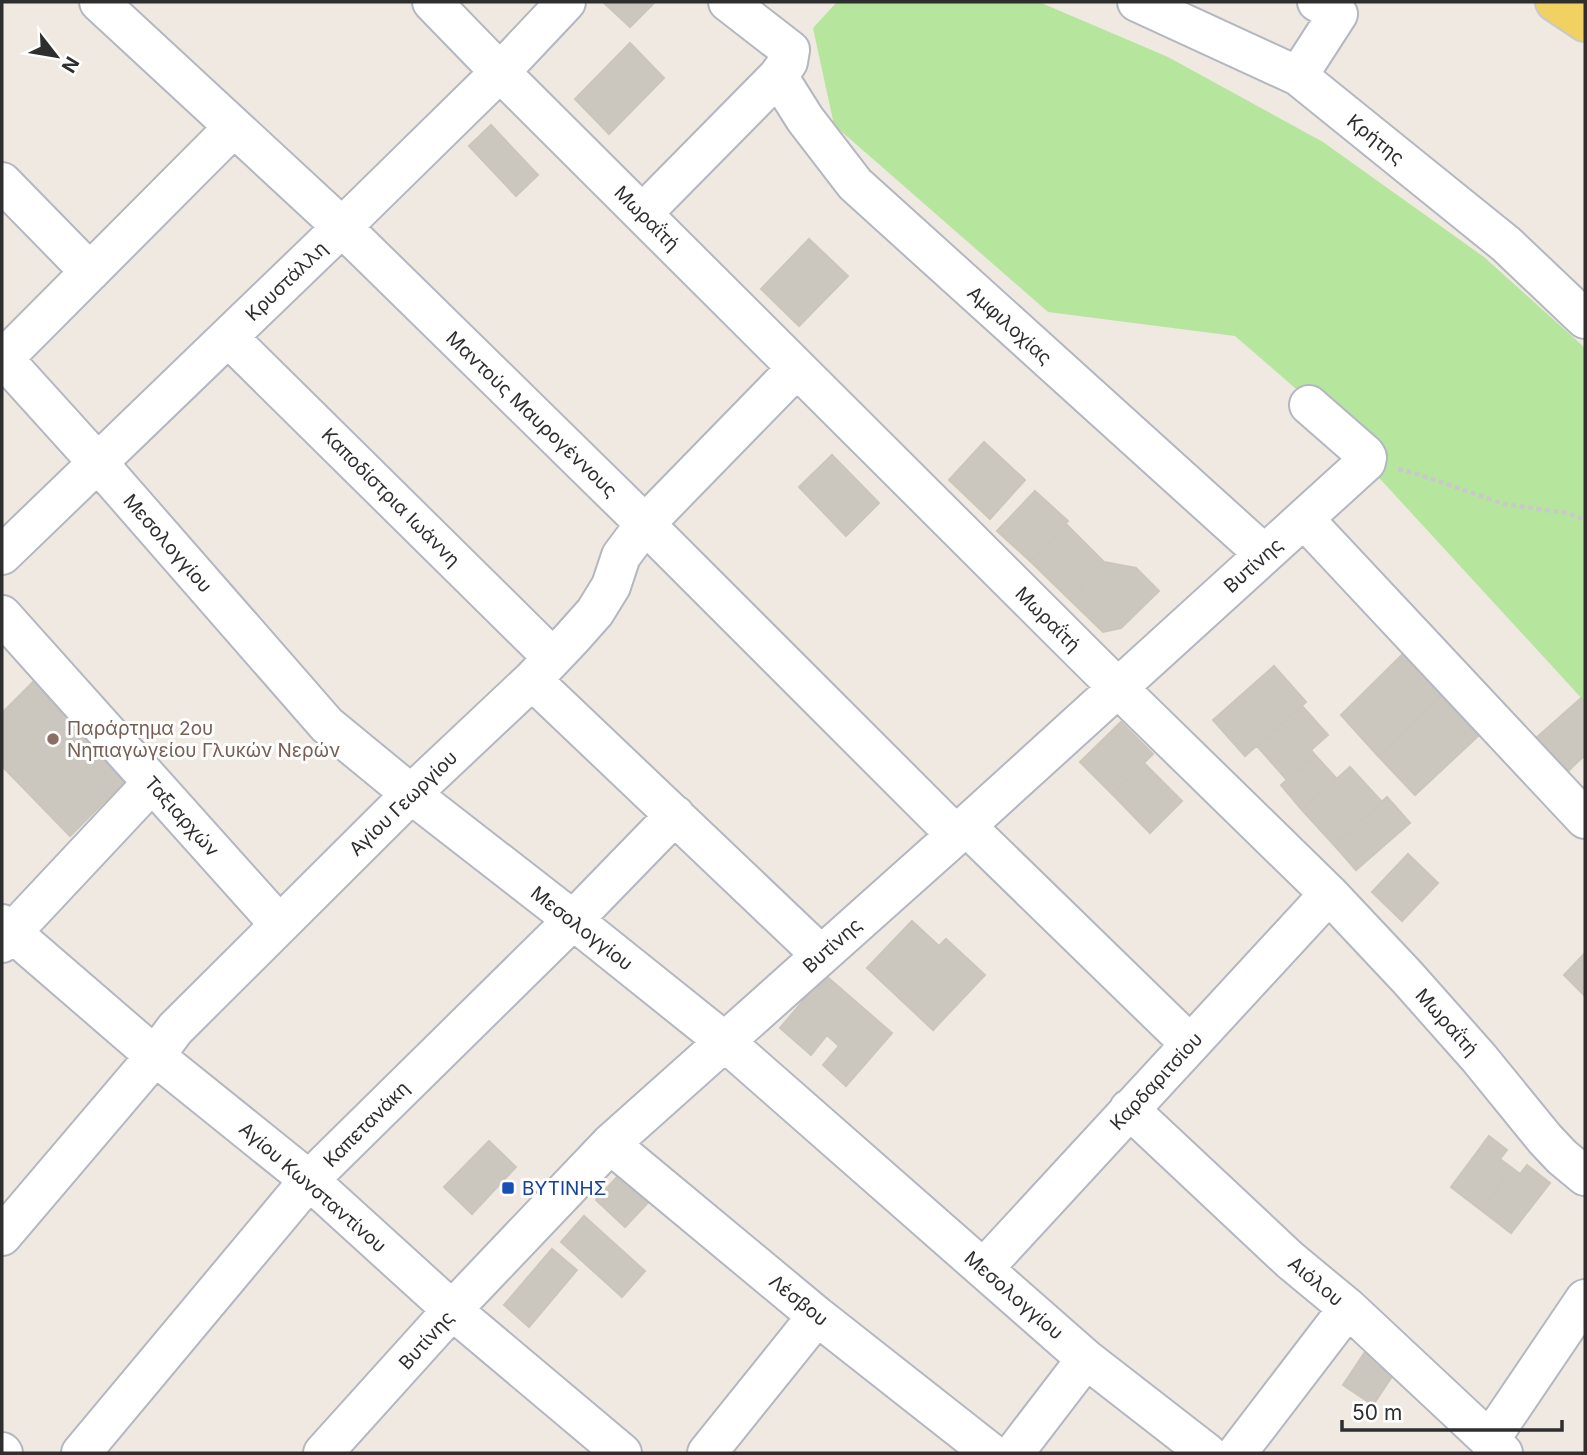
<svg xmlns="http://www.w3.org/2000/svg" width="1587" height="1455" font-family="Inter,sans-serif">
  <rect width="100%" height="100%" fill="#efe9e1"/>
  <!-- green -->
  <path fill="#b6e59e" d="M837,2H1039L1168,57L1323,142L1484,257L1585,348V702L1303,395L1235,336L1048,312L834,125L813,28Z"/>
  <!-- building -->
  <path fill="#cbc7bf" stroke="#cbc5ba" stroke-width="2" d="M603,2H655L630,27Z
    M630,43L664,78L609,134L575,99Z
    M491,125L538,175L516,196L469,146Z
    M809,239L848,276L799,326L761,289Z
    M984,442L1025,480L990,519L949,480Z
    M832,455L879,503L846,536L799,487Z
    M1035,491L1068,521L1030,561L997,531Z
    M1066,524L1104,562L1069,599L1030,561Z
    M1104,562L1136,568L1159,591L1121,628L1103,632L1069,599Z
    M1413,644L1453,685L1378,756L1341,715Z
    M1274,666L1306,702L1245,756L1213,720Z
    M40,675L135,771L70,836L2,766V713Z
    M1453,685L1490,725L1415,795L1378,756Z
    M1581,698L1585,702V755L1567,772L1536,738Z
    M1302,706L1328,735L1311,750L1315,755L1287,780L1257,746Z
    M1121,722L1153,754L1112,794L1080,762Z
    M1315,755L1337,779L1302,810L1281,785Z
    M1144,763L1182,801L1150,833L1112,794Z
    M1350,767L1382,802L1334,845L1302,810Z
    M1387,797L1410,823L1356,870L1334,845Z
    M1408,854L1438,883L1402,921L1372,892Z
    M912,921L939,946L946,939L985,975L933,1030L867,968Z
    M1585,953V996L1564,975Z
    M825,975L892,1033L846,1086L823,1065L839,1046L827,1035L811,1055L780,1028Z
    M1489,1136L1507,1150L1500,1159L1512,1168L1481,1210L1451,1187Z
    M489,1141L516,1167L472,1214L444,1187Z
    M1527,1165L1550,1183L1511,1233L1481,1210L1512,1168L1520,1174Z
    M627,1166L656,1194L625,1227L596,1200Z
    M584,1216L645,1271L622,1297L561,1242Z
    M552,1249L577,1270L529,1327L504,1305Z
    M1365,1352L1395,1372L1373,1405L1343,1385Z"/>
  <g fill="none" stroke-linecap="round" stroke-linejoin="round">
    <defs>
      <path id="minor" d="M99,2L342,227L645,524L956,835
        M432,2L500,72L1117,687L1329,894L1408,978L1479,1058L1545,1139L1562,1157L1585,1176
        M1137,2L1298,76L1506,244L1585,319
        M778,76L805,119L855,184L1264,554
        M1298,76L1338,14L1317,2
        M2,182L90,272
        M643,213L778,76L788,62L790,50L728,2
        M228,337L553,658
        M2,357L98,463L327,725L411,794L573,920L724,1041L1086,1359L1207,1453
        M3,359L234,127
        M1304,519L1585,819
        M2,555L342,227L500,72L566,2
        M2,615L279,924
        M532,680L821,955
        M966,826L1190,1044
        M2,924L155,1056L309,1180L452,1310L622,1453
        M2,943L152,783
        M1129,1109L1290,1260L1348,1308L1503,1453
        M610,1144L817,1316L991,1453
        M2,1236L155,1056L175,1029L411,794L532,680L571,639L595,612L611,586L621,556L645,524L797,368
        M984,1268L1329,894
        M1489,1441L1585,1299
        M2,1452L3,1453
        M81,1453L309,1180L573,920L675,815
        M323,1453L452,1310L610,1144L956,835L1366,462L1367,457L1365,454L1309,405
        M707,1453L817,1316
        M1014,1453L1086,1359
        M1237,1453L1348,1308"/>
      <path id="major" d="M1555,2L1585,22"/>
    </defs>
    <!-- minor casing -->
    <use href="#minor" stroke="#b4b7c1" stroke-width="42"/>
    <!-- major casing -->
    <use href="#major" stroke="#c9c9c9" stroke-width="42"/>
    <!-- path -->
    <path stroke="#c9c9c9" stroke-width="4.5" stroke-dasharray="5 3.5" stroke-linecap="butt" d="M1398,469L1418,474L1504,504L1568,513L1585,520"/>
    <!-- minor -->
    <use href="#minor" stroke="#fff" stroke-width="38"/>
    <!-- major -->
    <use href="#major" stroke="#f2d163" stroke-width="38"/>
  </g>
  <!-- markers -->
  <circle fill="#8d6e63" stroke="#fff" stroke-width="2.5" cx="53" cy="739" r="7"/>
  <rect fill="#1a4fb4" stroke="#fff" stroke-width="2.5" x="501" y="1181" width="14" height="14" rx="3.5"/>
  <g text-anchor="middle" stroke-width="6" stroke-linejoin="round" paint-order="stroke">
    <!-- street labels -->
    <g font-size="19" fill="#2e2e2e" stroke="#fff">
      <text transform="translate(1376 139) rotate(39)" y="7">Κρήτης</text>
      <text transform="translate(647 218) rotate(45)" y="7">Μωραΐτή</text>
      <text transform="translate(286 281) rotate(-44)" y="7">Κρυστάλλη</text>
      <text transform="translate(1010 325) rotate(42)" y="7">Αμφιλοχίας</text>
      <text transform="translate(532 414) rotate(44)" y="7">Μαντούς Μαυρογέννους</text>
      <text transform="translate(391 497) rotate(45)" y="7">Καποδίστρια Ιωάννη</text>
      <text transform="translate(168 543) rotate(49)" y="7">Μεσολογγίου</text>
      <text transform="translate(1253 565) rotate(-42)" y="7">Βυτίνης</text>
      <text transform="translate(1048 619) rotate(45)" y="7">Μωραΐτή</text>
      <text transform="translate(403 803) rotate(-44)" y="7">Αγίου Γεωργίου</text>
      <text transform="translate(182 816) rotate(48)" y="7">Ταξιαρχών</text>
      <text transform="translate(582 928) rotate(38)" y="7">Μεσολογγίου</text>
      <text transform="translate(832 945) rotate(-42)" y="7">Βυτίνης</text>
      <text transform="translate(1447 1022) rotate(48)" y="7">Μωραΐτή</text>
      <text transform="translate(1156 1081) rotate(-47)" y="7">Καρδαριτσίου</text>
      <text transform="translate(366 1124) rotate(-45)" y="7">Καπετανάκη</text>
      <text transform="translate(313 1187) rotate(41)" y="7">Αγίου Κωνσταντίνου</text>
      <text transform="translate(1316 1281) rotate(40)" y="7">Αιόλου</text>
      <text transform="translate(1014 1295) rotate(41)" y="7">Μεσολογγίου</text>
      <text transform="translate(799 1300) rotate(39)" y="7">Λέσβου</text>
      <text transform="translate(426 1340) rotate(-48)" y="7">Βυτίνης</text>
    </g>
    <!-- education labels -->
    <g font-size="19" fill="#785e54" stroke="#fff" text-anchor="start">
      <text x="67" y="735">Παράρτημα 2ου<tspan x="67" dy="22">Νηπιαγωγείου Γλυκών Νερών</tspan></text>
    </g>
    <!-- transit labels -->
    <g font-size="19" fill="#164399" stroke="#fff" text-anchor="start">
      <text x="522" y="1195">ΒΥΤΙΝΗΣ</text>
    </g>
  </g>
  <!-- border -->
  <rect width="1587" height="1455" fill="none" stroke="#2e2e2e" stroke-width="7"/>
  <!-- north arrow -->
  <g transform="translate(56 56) rotate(121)" stroke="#ffffff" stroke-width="5" paint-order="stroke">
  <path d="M0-5L12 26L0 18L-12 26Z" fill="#2e2e2e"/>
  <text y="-10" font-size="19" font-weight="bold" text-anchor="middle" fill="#2e2e2e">N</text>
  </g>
  <!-- scale -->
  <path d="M1342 1420v10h220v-10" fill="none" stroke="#2e2e2e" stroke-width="3.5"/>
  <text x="1352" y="1420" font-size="21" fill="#2e2e2e" stroke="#ffffff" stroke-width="5" paint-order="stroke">50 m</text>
</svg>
